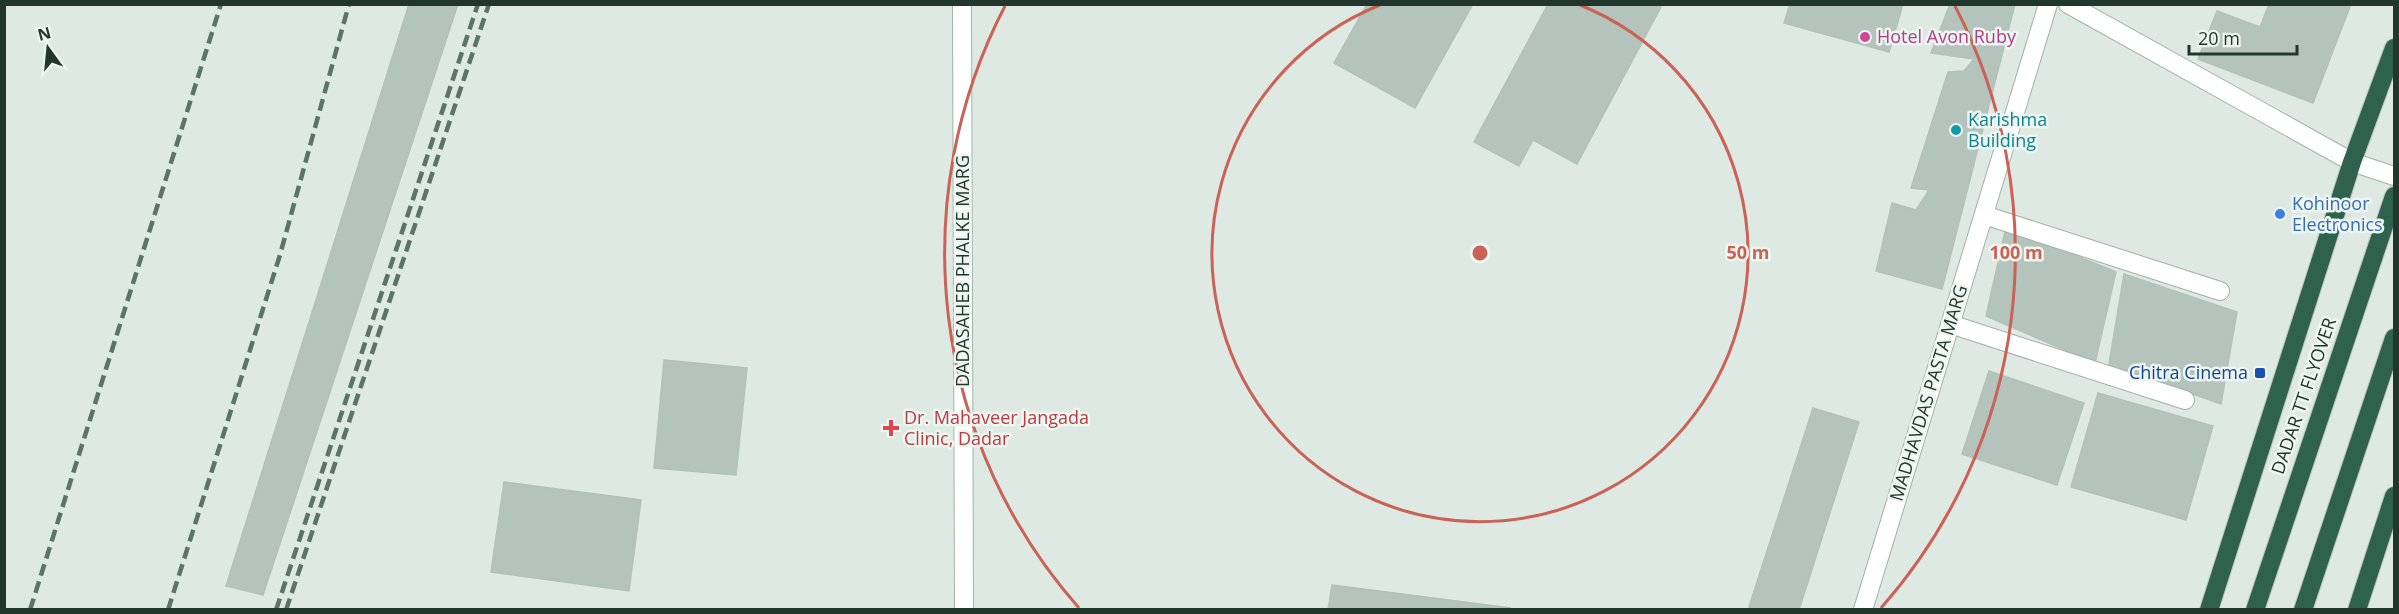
<svg xmlns="http://www.w3.org/2000/svg" width="2399" height="614" font-family="'Open Sans',sans-serif">
  <rect width="100%" height="100%" fill="#dee9e3"/>
  <!-- building -->
  <path fill="#b4c3bb" stroke="#b2c2b9" stroke-width="1.5" d="M409,4H458L263,595L226,586Z
    M1367,4H1473L1415,108L1334,63Z
    M1548,4H1657L1661,7L1577,164L1533,140L1519,166L1474,142Z
    M1790,4H1903L1889,52L1784,23Z
    M1950,4H2015L1942,289L1876,271L1892,203L1916,210L1929,190L1911,188L1948,72L1964,71L1974,59L1931,53Z
    M2269,4H2351L2313,103L2198,59L2217,11L2260,27Z
    M2006,227L2116,272L2095,363L1986,316Z
    M2124,274L2237,312L2221,404L2109,364Z
    M664,360L747,368L736,475L654,468Z
    M1989,371L2084,403L2057,485L1962,454Z
    M2098,393L2213,426L2186,520L2071,487Z
    M1813,408L1859,422L1799,610H1748Z
    M504,482L641,500L629,591L491,572Z
    M1332,585L1511,608L1328,610Z"/>
  <g fill="none" stroke-linecap="round" stroke-linejoin="round">
    <defs>
      <path id="street" d="M1984,215L2220,291
        M1950,324L2185,400
        M1863,610L2048,4"/>
      <path id="secondary" d="M962,4L964,610
        M2068,4L2352,162L2394,176"/>
      <path id="highway" d="M2209,610L2352,162L2394,48
        M2255,610L2394,196
        M2303,610L2394,338
        M2357,610L2394,496"/>
    </defs>
    <!-- street casing -->
    <use href="#street" stroke="#a2b0a9" stroke-width="20"/>
    <!-- secondary casing -->
    <use href="#secondary" stroke="#9fb4a9" stroke-width="20"/>
    <!-- highway casing -->
    <use href="#highway" stroke="#bcc3c0" stroke-width="20"/>
    <!-- street -->
    <use href="#street" stroke="#fff" stroke-width="18"/>
    <!-- secondary -->
    <use href="#secondary" stroke="#fff" stroke-width="18"/>
    <!-- highway -->
    <use href="#highway" stroke="#2f614f" stroke-width="18"/>
    <!-- rail -->
    <path stroke="#5b7369" stroke-width="4.5" stroke-dasharray="12 6" stroke-linecap="butt" d="M30,610L221,4
      M168,610L280,255L349,4
      M276,610L478,4
      M286,610L489,4"/>
  </g>
  <!-- distance rings -->
  <g fill="none" stroke="#ca6256" stroke-width="3">
    <path d="M1580 5A268 268 0 1 1 1380 5"/>
    <path d="M1079 608A536 536 0 0 1 1005 6M1955 6A536 536 0 0 1 1881 608"/>
  </g>
  <!-- markers -->
  <circle fill="#d1479c" stroke="#eef6f1" stroke-width="2" cx="1865" cy="37" r="6"/>
  <circle fill="#0f9aa8" stroke="#eef6f1" stroke-width="2" cx="1956" cy="130" r="6"/>
  <circle fill="#3f7fe0" stroke="#eef6f1" stroke-width="2" cx="2280" cy="214" r="6"/>
  <rect fill="#1a4fb4" stroke="#eef6f1" stroke-width="2" x="2254" y="367" width="12" height="12" rx="3"/>
  <path fill="#e0444e" stroke="#eef6f1" stroke-width="2" d="M888 419h6v6h6v6h-6v6h-6v-6h-6v-6h6z"/>
  <g text-anchor="middle" stroke-width="5" stroke-linejoin="round" paint-order="stroke">
    <!-- hotel labels -->
    <g font-size="18" fill="#b23c85" stroke="#eef6f1" text-anchor="start">
      <text x="1877" y="43">Hotel Avon Ruby</text>
    </g>
    <!-- culture labels -->
    <g font-size="18" fill="#0d838f" stroke="#eef6f1" text-anchor="start">
      <text x="1968" y="126">Karishma<tspan x="1968" dy="21">Building</tspan></text>
    </g>
    <!-- shop labels -->
    <g font-size="18" fill="#366cbe" stroke="#eef6f1" text-anchor="start">
      <text x="2292" y="210">Kohinoor<tspan x="2292" dy="21">Electronics</tspan></text>
    </g>
    <!-- street labels -->
    <g font-size="18" fill="#21372e" stroke="#eef6f1">
      <text transform="translate(963 271) rotate(-90)" y="6">DADASAHEB PHALKE MARG</text>
      <text transform="translate(1929 393) rotate(-73)" y="6">MADHAVDAS PASTA MARG</text>
      <text transform="translate(2304 396) rotate(-71)" y="6">DADAR TT FLYOVER</text>
    </g>
    <!-- transit labels -->
    <g font-size="18" fill="#164399" stroke="#eef6f1" text-anchor="end">
      <text x="2248" y="379">Chitra Cinema</text>
    </g>
    <!-- health labels -->
    <g font-size="18" fill="#be3a42" stroke="#eef6f1" text-anchor="start">
      <text x="904" y="424">Dr. Mahaveer Jangada<tspan x="904" dy="21">Clinic, Dadar</tspan></text>
    </g>
  </g>
  <circle cx="1480" cy="253" r="9" fill="#ca6256" stroke="#eef6f1" stroke-width="3"/>
  <g font-size="18" text-anchor="middle" font-weight="bold" fill="#ca6256" stroke="#eef6f1" stroke-width="5" stroke-linejoin="round" paint-order="stroke">
    <text x="1748" y="259">50 m</text>
    <text x="2016" y="259">100 m</text>
  </g>
  <!-- border -->
  <rect width="2399" height="614" fill="none" stroke="#21372e" stroke-width="12"/>
  <!-- north arrow -->
  <g transform="translate(48 48) rotate(345)" stroke="#eef6f1" stroke-width="4.5" paint-order="stroke">
  <path d="M0-4.5L10 22L0 15L-10 22Z" fill="#21372e"/>
  <text y="-9" font-size="16" font-weight="bold" text-anchor="middle" fill="#21372e">N</text>
  </g>
  <!-- scale -->
  <path d="M2189 45v9h108v-9" fill="none" stroke="#21372e" stroke-width="3"/>
  <text x="2198" y="45" font-size="18" fill="#21372e" stroke="#eef6f1" stroke-width="4.5" paint-order="stroke">20 m</text>
</svg>
